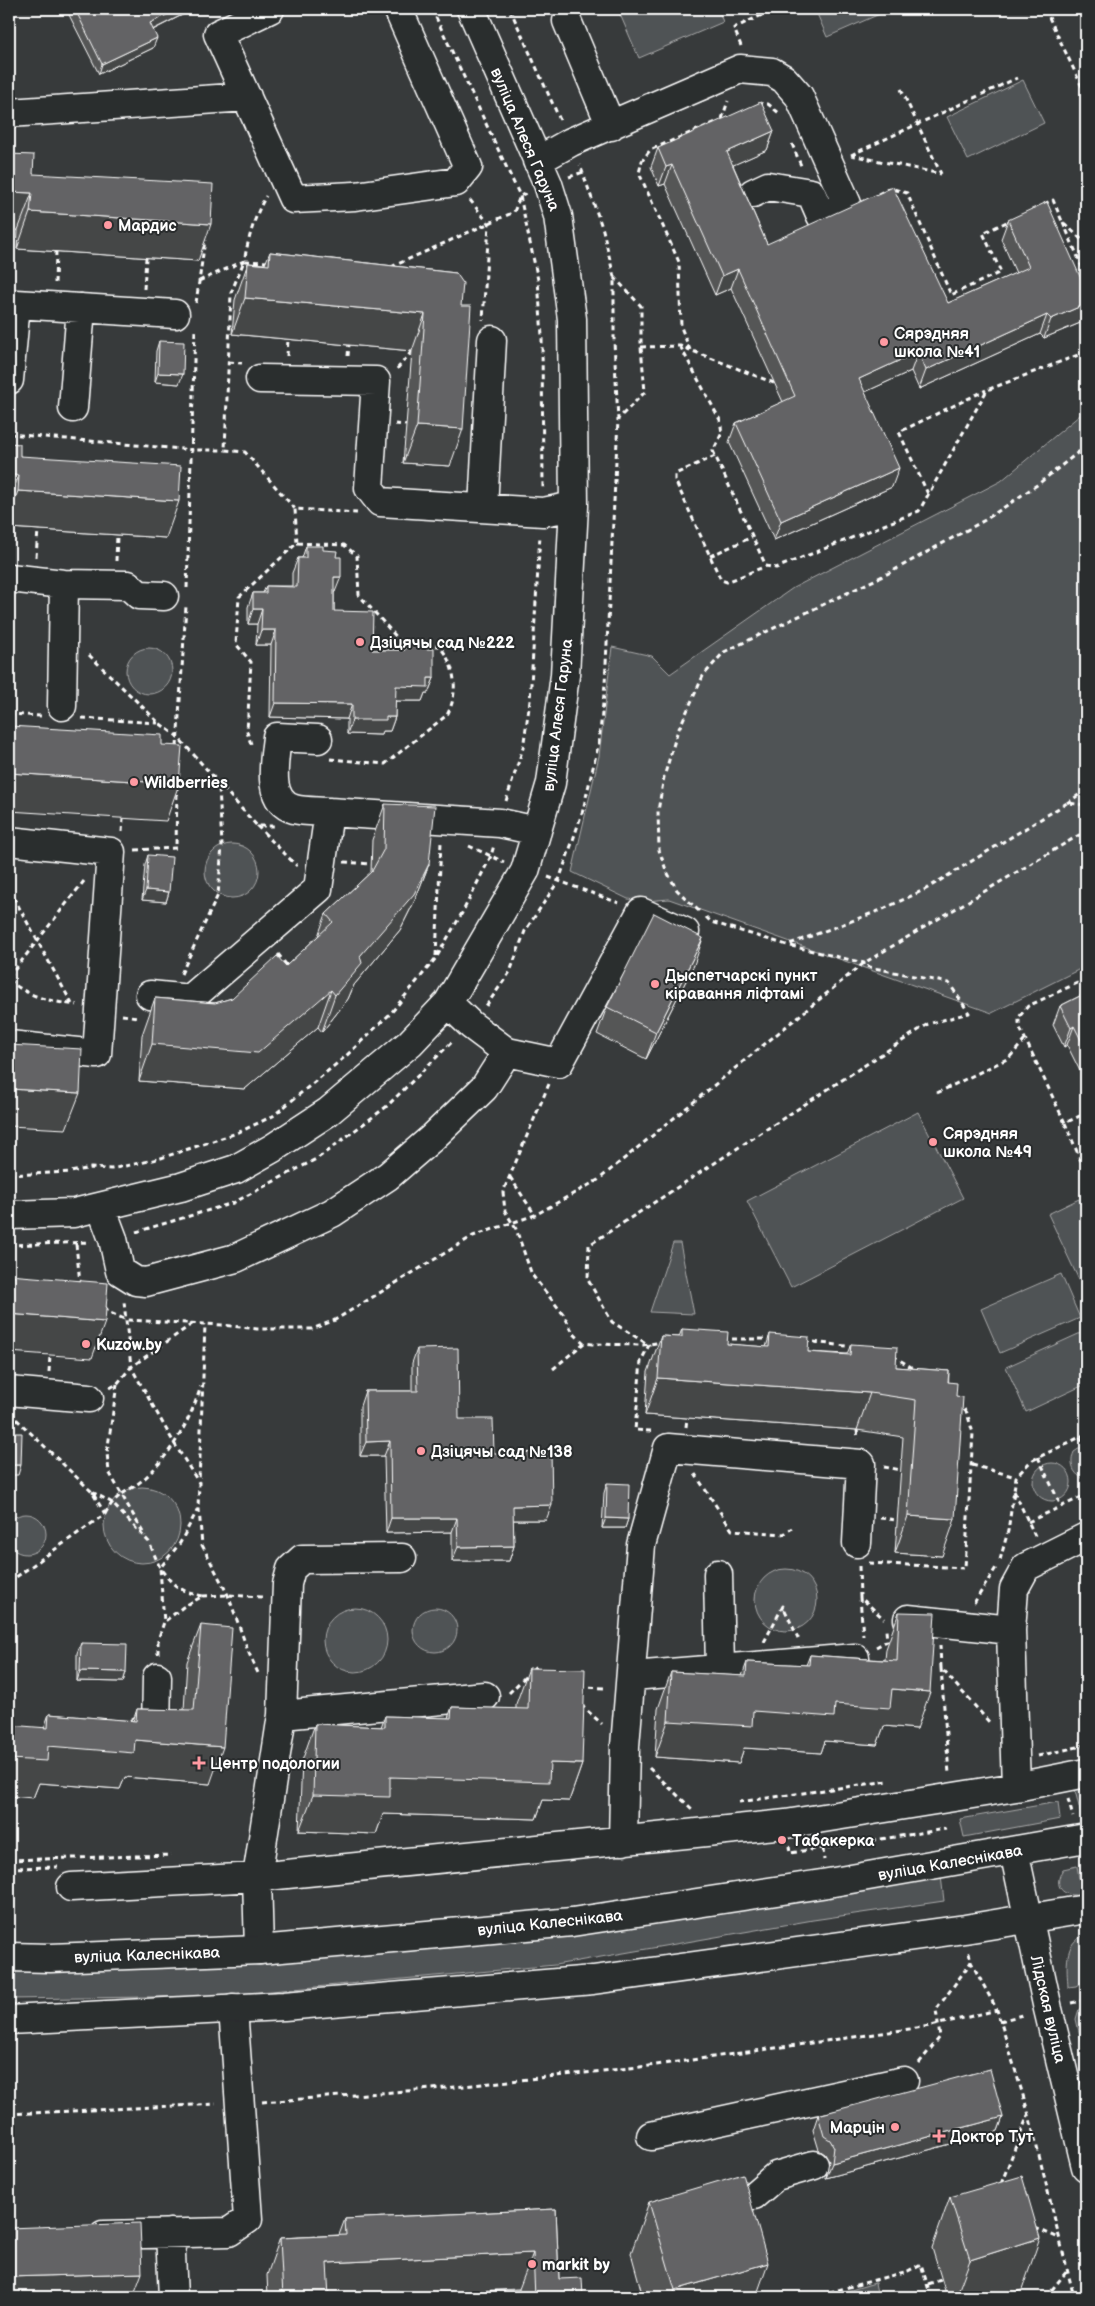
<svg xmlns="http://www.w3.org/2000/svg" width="1095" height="2306" font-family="'Balsamiq Sans',sans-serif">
  <rect width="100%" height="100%" fill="#373a3b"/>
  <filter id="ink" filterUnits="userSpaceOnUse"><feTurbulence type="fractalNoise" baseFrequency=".02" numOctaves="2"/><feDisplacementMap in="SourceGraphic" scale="10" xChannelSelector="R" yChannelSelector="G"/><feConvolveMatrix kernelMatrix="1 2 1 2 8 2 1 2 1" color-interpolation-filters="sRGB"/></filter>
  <g filter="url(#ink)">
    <!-- green -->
    <path fill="#505354" stroke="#a8a9aa" d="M628,9H718L723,22L639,58L619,12Z
      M815,9H891L827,37Z
      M1023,80L1044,123L968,160L947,117Z
      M1086,410V966L992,1013L669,899L646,901L628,899L572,872L599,756L612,647L652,656L670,674L793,588L1001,481Z
      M126 671a23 23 0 1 1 46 0a23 23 0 1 1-46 0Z
      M205 871a27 27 0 1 1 54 0a27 27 0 1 1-54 0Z
      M918,1112L963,1198L791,1287L747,1201Z
      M1079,1199L1086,1216V1277L1079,1280L1048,1214Z
      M673,1243H680L694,1314L650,1312Z
      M1061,1274L1080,1318L1000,1353L981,1309Z
      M1085,1331L1086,1384L1026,1412L1006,1367Z
      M1086,1444V1480C1073,1475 1069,1464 1074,1452Z
      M1033 1482a19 19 0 1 1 38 0a19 19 0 1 1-38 0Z
      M104 1525a38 38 0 1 1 76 0a38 38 0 1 1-76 0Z
      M6 1534a20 20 0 1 1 40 0a20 20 0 1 1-40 0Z
      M755 1600a31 31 0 1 1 62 0a31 31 0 1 1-62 0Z
      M413 1630a22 22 0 1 1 44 0a22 22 0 1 1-44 0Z
      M323 1640a32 32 0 1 1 64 0a32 32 0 1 1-64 0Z
      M1086,1783V1818L1082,1819L1074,1786Z
      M1058,1802L1060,1819L964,1837L960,1819Z
      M1077,1866L1082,1895C1063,1897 1052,1887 1063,1869Z
      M941,1876L944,1901L813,1920L555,1965L217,1996L9,1999V1968Z
      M1086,1935V1964L1082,1982L1076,1986L1068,1987C1067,1968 1063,1941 1086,1935Z
      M1086,2007V2061L1076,2019L1079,2009Z
      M875,2283L878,2297H845L844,2292Z"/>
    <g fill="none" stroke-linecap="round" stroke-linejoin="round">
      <defs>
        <path id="minor" d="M270,9L218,34L293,199L355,196L456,182L468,167L398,9
          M567,21L611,126
          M9,113L247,97
          M537,161L571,142L740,69L772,72L784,79L799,96L847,204L821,216L811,193L768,186L753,193
          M260,379L376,381L369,488L380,502L543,512L574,506
          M9,380L16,304L175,314
          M73,408L81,308
          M483,508L492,340
          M9,578L64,584L128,585L139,595L164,596
          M62,706L64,584
          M318,739L277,737C275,759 265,801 294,809C305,812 318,811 329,812
          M9,841L111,852L97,1054L9,1045
          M150,995L190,999L318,889L329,812L500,823L537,831
          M507,1052L559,1063L641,912L685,932
          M101,1207L113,1239L120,1271L136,1281L146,1282L236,1258L332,1213L388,1176L432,1138L484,1088L507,1052L471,1025L448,1003
          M9,1215L74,1213L181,1187L236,1169L273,1148L328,1112L410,1043L448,1003L525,871L551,783L565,675L574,506L572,319L558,216L548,184L471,9
          M9,1391L89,1398
          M718,1574L720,1669
          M908,1619L1011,1630
          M632,1676L855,1658
          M282,1715L287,1584L291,1569L302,1559L402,1558
          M141,1730L156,1731L157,1677
          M1016,1787L1011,1630L1014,1589L1026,1567L1086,1537
          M623,1841L625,1746L641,1545L668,1448L861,1464L857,1543
          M71,1887L257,1877L786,1824L1016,1787L1086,1773
          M259,1950L257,1877L282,1715L485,1696
          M651,2136L904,2081
          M754,2195L776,2176L814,2165
          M170,2233L173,2297
          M103,2235L229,2232L248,2219L233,2008"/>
        <path id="major" d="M1014,1851L1048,2009L1086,2167
          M9,1957L50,1958L259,1950L572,1922L828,1883L1086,1838
          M9,2020L284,2006L593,1980L965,1929L1086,1909"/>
      </defs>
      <!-- minor casing -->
      <use href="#minor" stroke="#fff" stroke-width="31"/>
      <!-- major casing -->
      <use href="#major" stroke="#fff" stroke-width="31"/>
      <!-- path -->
      <path stroke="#fff" stroke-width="3" stroke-dasharray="5 4" stroke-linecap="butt" d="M432,9L520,196L538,280L542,336L543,489
        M510,9L560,120
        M1045,9L1086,95
        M741,46L734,28L775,9
        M901,89L941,174
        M758,104H768L779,113
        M722,119L728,101
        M792,144L802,168
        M851,155L1017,78
        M851,155L941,174
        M569,177L583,172
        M878,194L890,188L907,193L951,295L1001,272L983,233L1011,220
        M470,200L489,224L483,320
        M1044,204L1053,200L1062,221L1086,244
        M1063,222L1086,276
        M268,262L244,261L231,293L225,450L245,452L295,509L357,513
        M391,267L514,212L520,196L526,193
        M614,277L641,306V347L645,392L618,419
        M199,281L244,261C249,237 254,217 266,196
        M55,283L56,252
        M144,289L146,258
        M196,303L205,240
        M680,346L720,420L722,433L713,451L766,566L776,568L919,511L987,390L1086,352
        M641,347L680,346L774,383
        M690,350L681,327L679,262L639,173L642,161L650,150L716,122
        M287,356L288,339
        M348,356L349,344
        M229,362L242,363
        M397,369L412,351
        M395,424L406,425
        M9,434L193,450H225
        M715,456L675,474V480L721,580L727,582L766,566
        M928,494L899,432L986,390
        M297,543L344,545L357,556L359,595L401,642L408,643
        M710,556L752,537
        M36,557L38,530
        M116,561L117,535
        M187,588L195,329
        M89,655L159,723L177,736L257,826H274
        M9,714L41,716
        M82,718L158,723
        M251,744L247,732L251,662L236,644L239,597L297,543L295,509
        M177,747L186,606
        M330,759L385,764L447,715C459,693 456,665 439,646L425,645
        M506,801L523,748L530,701L540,535
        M1067,803L1086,790
        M257,826L297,866
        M122,832L123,818
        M469,846L504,862
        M135,850L176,848L177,789
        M344,862L371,864
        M548,877L619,903
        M9,889L72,1004
        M699,911L677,890L666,870L659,850L658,811L664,777L677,733L703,676L724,652L889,573L985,520L1037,485L1086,446
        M706,917L711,922L787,945L881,910L926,889L1067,803L1086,805
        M278,954L288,967
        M436,956L441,842
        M181,974L218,895L222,846L219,786
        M9,977L84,881
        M1086,979L1028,1006L1019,1017V1026L1065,1123L1086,1113
        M9,980C28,997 52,1002 77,1005
        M486,1006L510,972L525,931L559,880L573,840L583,810L599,742L605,684L618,420L614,341V277L603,230L580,165
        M122,1015L138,1017
        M549,1084L503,1192L505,1211L516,1229L532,1275L564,1315L573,1333L584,1343L592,1344L643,1345L662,1342
        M937,1093L1009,1058L1025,1040
        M1065,1123L1086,1173
        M9,1175L71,1172L91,1168L111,1169L158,1159L237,1133L273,1116L346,1056L391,1013L436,958L462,913L491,856L494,845
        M510,1177L535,1215
        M136,1232L233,1203L318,1158L386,1107L454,1040
        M76,1244L80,1283
        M9,1245L90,1242
        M105,1307L110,1313L127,1320L223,1325L257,1329H312L335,1320L473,1236L535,1215L598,1180L864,963L1086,831
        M192,1324L131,1367L174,1443L199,1483
        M723,1339H772
        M805,1341L854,1347
        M893,1356L916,1370
        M553,1369L584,1343
        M49,1372L50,1355
        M117,1384L107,1453L109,1472L145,1536
        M110,1388L117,1384L131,1367L124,1302
        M686,1427L687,1418
        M857,1430L858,1439
        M651,1431L635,1430L641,1361L649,1345L612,1322L588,1280L589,1245L928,1024L969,1013L949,983L864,966V963L787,945
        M1080,1437L1086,1451
        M1038,1457L1061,1506
        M972,1465L1016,1477
        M884,1467L901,1470
        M695,1474L732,1530L784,1534L792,1528
        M1014,1491L1035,1536
        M92,1492L111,1502L149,1542L160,1568L180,1543L198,1509L205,1324
        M199,1509L202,1545L228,1595L248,1651L258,1673
        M105,1514C116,1493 129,1492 145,1478C172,1453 190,1421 201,1386
        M880,1518L897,1520
        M1028,1522L1086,1495
        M1000,1560L1008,1531L1016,1477L1031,1461L1086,1434
        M869,1563L965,1568L973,1433L967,1413L960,1404
        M859,1566L860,1597L884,1619
        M9,1582L105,1514L92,1492L12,1415
        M203,1596L228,1595L263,1597
        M860,1597L863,1636
        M974,1603L997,1566
        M764,1642L783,1606L799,1640
        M940,1645L941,1668L990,1723
        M876,1647L887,1641L886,1630
        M158,1654V1640L164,1622L160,1568C173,1586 181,1592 203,1596L183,1607L164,1622
        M941,1668L949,1774
        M532,1670L538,1664
        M581,1687L607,1688
        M509,1693L528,1674
        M581,1705L602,1724
        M1038,1756L1086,1745
        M649,1768L693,1810
        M1068,1799L1073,1817
        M739,1802L889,1781
        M789,1846L790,1853L946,1829
        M823,1849L824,1860
        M9,1860L171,1855
        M9,1868L58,1867
        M969,1952L971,1962L997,2010L1029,2115L1074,2297
        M1071,2003L1086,2000
        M1000,2021L1026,2014
        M919,2063L940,2037L936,2010L971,1962
        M262,2102L445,2088L649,2066L931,2026L997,2010
        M9,2114L216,2104
        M1001,2184L1028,2115
        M1035,2228L1059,2238
        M928,2284L941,2280
        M479,2297V2291
        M812,2297L908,2271L921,2264L931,2297
        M1046,2297L1067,2271"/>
      <!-- minor -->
      <use href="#minor" stroke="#2a2d2e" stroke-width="28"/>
      <!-- major -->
      <use href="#major" stroke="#2a2d2e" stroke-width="28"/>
    </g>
    <!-- wall -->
    <path fill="#555657" stroke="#fff" d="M66,9H194L153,30V48L99,74Z
      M774,131L767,150L733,165L767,244L948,303L1016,273L1001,239L1008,220L1086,290V316L1085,321L1044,338L1040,334L919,389L911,371L865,392L892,487L774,540L729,442L736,423L783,402L731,288L715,295L665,184L659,186L651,167L658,148Z
      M9,154L33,174L198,261L17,249L18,230H9Z
      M270,252L456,273L450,466L403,463L412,351L232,334L235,300L248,263L265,264Z
      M159,341L179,384L155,382L156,351Z
      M9,443L20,456L166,538L9,528Z
      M306,546L323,550L335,592H334V611L372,650H402L405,642L426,649L434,678L428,693H425L422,701H395V717L390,731H382L381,735L347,734V719L270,717L271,645H256L257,624H248V607L253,593H263L266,586H292V573L298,558H302Z
      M385,804L429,864L415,900L400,930L354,985L348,999L322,1032L318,1027L245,1089L139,1081L142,1035L155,998L215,1003L232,998L286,966L318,936L326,914L371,872L372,840Z
      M148,855L169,892L166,902L142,900L145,865Z
      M694,965L646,1059L597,1034L607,1007Z
      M1086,993V1070L1081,1073L1067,1045L1064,1047L1053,1025L1060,1006Z
      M682,1329L727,1344L766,1347L770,1334L808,1352L847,1354L851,1344L896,1367L949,1371L942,1556L895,1553L903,1437L857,1430L645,1415L648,1372L661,1336L679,1337Z
      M417,1349L459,1419L494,1453L546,1520H513L514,1546L509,1561H452V1532L386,1533L384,1456H360V1406L365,1391H412V1363Z
      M607,1483L628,1519L625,1528H602L604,1493Z
      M899,1612L917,1729L884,1726L877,1745L825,1741L821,1753L744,1748L739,1763L655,1757L658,1709L671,1672L742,1676L747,1662L806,1665L810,1655L885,1660L886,1649Z
      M201,1625L210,1784L125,1777L120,1789L39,1783L33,1798L44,1728L49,1714L133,1721L137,1709L184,1710L187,1662Z
      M81,1643L126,1672L123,1682L77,1681V1653Z
      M529,1668L582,1764L569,1801L543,1800L536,1819L383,1814L376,1834L299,1831L302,1761L315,1724L381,1727L385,1716L448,1718L452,1707L516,1709V1704Z
      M818,2115L1003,2117L998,2131L826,2178L829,2161L825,2154L819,2150L813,2130Z
      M950,2197L1022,2290L997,2297H947L932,2248Z
      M649,2202L756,2297H643L631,2253Z
      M556,2209L559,2279L583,2297H520L519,2289L358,2297H268L267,2275L280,2238L339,2235L345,2219Z"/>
    <!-- shaded-wall -->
    <path fill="#454647" stroke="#fff" d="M178,9H194L146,33L150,23Z
      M157,38L153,48L99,74L102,64Z
      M774,131L767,150L720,171L727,152Z
      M672,165L665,184L659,186L666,167Z
      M9,192L32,193L18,230H9Z
      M30,212L211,224L198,261L17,249Z
      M738,269L731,288L715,295L722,276Z
      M245,298L425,314L412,351L232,334Z
      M1086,304V316L1085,321L1044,338L1051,319Z
      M1047,315L1040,334L919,389L926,370Z
      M918,352L911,371L852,398L859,379Z
      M158,373L183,374L179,384L155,382Z
      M417,426L463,429L450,466L403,463Z
      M899,468L892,487L774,540L781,521Z
      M9,475H19L9,503Z
      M18,491L179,501L166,538L9,528V516Z
      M334,577H341L335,592H329Z
      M253,609H262L257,624H248Z
      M261,630H276L271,645H256Z
      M428,678H434L428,693H425L422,701H390L396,686Z
      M275,703L352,704L347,719L270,717Z
      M386,717H395L390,731H382L381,735L347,734L352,720Z
      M9,773L179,784L166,821L9,811Z
      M429,864L415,900L400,930L354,985L348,999L322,1032L335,995L360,956Z
      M146,890L169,892L166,902L142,900Z
      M703,938L694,965L646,1059L656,1032Z
      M331,990L318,1027L245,1089L139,1081L152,1044Z
      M1074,1026L1067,1045L1064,1047L1071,1028Z
      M1086,1058V1070L1081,1073Z
      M9,1089L80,1093L66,1129L9,1126Z
      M9,1314L105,1322L92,1358L9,1352Z
      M658,1378L870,1393L857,1430L645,1415Z
      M390,1441L384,1456H360L366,1442Z
      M9,1465H21L18,1475H9Z
      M552,1505L546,1520H508L513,1506Z
      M908,1516L955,1519L942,1556L895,1553Z
      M391,1518H457L452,1532L386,1533Z
      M606,1518L628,1519L625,1528H602Z
      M514,1546L509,1561H452L458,1547Z
      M80,1671L126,1672L123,1682L77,1681Z
      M892,1689L930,1692L917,1729L884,1726L877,1745L825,1741L821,1753L744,1748L739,1763L655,1757L668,1721L753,1711L835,1704Z
      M135,1740L223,1747L210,1784L125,1777L120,1789L39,1783L33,1798L9,1796V1759L48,1746Z
      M550,1763L582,1764L569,1801L543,1800L536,1819L383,1814L376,1834L299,1831L313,1795L390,1777Z
      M1003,2117L998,2131L826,2178L832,2163Z
      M1040,2238L1022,2290L997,2297H956L970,2260Z
      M533,2253L519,2289L358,2297H314L327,2263Z
      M768,2263L756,2297H672L675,2290Z
      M142,2273L133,2297H9V2277Z"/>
    <!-- building -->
    <path fill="#636465" stroke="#fff" d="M75,9H178L150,23L157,38L102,64Z
      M761,102L774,131L727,152L767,244L893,187L948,303L1029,267L1008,220L1047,202L1086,290V304L1051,319L1047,315L926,370L918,352L859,379L899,468L781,521L736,423L795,396L738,269L722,276L672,165L666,167L658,148Z
      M9,154L34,155L33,174L213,184L211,224L30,212L32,193L9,192Z
      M270,252L456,273L463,283L461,306H471L463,429L417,426L425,314L245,298L248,263L269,265Z
      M159,341L184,342L183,374L158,373Z
      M9,443L20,444V456L181,466L179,501L18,491L19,475H9Z
      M306,546H323V550L337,551L336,557H341V577H334V611L373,612L372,650H405V642H427L426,649H434V678H428V687L396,686L395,717H386V720H352V704L275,703L276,630H261L262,609H253V593H266V586L297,587L298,558H306Z
      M9,711H10L9,726L162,735V745L182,746L179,784L9,773Z
      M385,804L435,806L429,864L414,894L360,956L362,963L335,995L331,990L258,1053L152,1044L155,998L215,1003L232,998L277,956L286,966L333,922L326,914L372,871L384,849Z
      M148,855L172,857L169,892L146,890Z
      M654,913L703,938L656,1032L607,1007Z
      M1086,993V1050L1074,1026L1071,1028L1060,1006Z
      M9,1045L82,1049L80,1093L9,1089Z
      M9,1275L108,1283L105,1322L9,1314Z
      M682,1329L728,1332L727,1344L769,1347L770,1334L809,1337L808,1352L850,1355L851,1344L897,1347L896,1367L949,1371L948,1382L957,1383L956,1396L963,1397L955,1519L908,1516L916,1400L870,1393L658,1378L661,1336L682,1337Z
      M458,1348L459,1419H493L494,1453L551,1452L552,1505L513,1506L514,1546L458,1547L457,1518H391L390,1441L366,1442L365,1391H418L417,1349Z
      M9,1433H22L21,1465H9Z
      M607,1483L629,1484L628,1519L606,1518Z
      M899,1612L935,1613L930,1692L892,1689L890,1708L835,1704L834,1717L753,1711L752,1726L668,1721L671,1672L746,1676L747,1662L809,1665L810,1655L897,1661Z
      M201,1625L232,1628L223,1747L135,1740L134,1753L48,1746L47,1761L9,1759V1725L48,1728L49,1714L136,1721L137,1709L194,1710Z
      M81,1643L127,1644L126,1672L80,1671Z
      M529,1668L585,1669L582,1764L550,1763L549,1782L390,1777V1797L313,1795L315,1724L385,1727V1716L451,1718L452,1707L528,1709Z
      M990,2069L1003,2117L832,2163L834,2147L830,2140L824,2136L818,2115Z
      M743,2174L768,2263L675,2290L649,2202Z
      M1022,2176L1040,2238L970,2260L950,2197Z
      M556,2209L559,2279L582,2278L583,2297H535L533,2253L327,2263L329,2297H283L280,2238L346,2235L345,2219Z
      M140,2223L142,2273L9,2277V2228Z"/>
  </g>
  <!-- markers -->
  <g fill="#ff9aa2" stroke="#2a2d2e" stroke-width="2">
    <circle cx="108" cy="225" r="5"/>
    <circle cx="884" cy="342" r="5"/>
    <circle cx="360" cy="642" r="5"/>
    <circle cx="134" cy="782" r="5"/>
    <circle cx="655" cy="984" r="5"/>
    <circle cx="933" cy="1142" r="5"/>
    <circle cx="86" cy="1344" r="5"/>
    <circle cx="421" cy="1451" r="5"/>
    <path d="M196.5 1755.5h5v5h5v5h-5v5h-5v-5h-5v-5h5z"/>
    <circle cx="782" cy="1840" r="5"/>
    <circle cx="895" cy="2127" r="5"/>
    <path d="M936.5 2128.5h5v5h5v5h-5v5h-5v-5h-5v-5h5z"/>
    <circle cx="532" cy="2264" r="5"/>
  </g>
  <g text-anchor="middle" stroke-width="4" stroke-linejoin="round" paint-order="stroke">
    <!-- street labels -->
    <g font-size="16" fill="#fff" stroke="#2a2d2e">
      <text transform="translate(526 139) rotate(67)" y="6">вуліца Алеся Гаруна</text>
      <text transform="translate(557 715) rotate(-83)" y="6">вуліца Алеся Гаруна</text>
      <text transform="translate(950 1862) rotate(-10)" y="6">вуліца Калеснікава</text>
      <text transform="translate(550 1922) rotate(-6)" y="6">вуліца Калеснікава</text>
      <text transform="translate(147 1954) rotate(-2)" y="6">вуліца Калеснікава</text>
      <text transform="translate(1049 2009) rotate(77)" y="6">Лідская вуліца</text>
    </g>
    <!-- poi labels -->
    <g font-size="16" font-weight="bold" fill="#fff" stroke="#2a2d2e" text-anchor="start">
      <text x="118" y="231">Мардис</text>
      <text x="894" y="339">Сярэдняя<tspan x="894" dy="18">школа №41</tspan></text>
      <text x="370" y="648">Дзіцячы сад №222</text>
      <text x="144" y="788">Wildberries</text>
      <text x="665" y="981">Дыспетчарскі пункт<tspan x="665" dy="18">кіравання ліфтамі</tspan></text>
      <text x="943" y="1139">Сярэдняя<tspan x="943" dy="18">школа №49</tspan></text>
      <text x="96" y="1350">Kuzow.by</text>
      <text x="431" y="1457">Дзіцячы сад №138</text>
      <text x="210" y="1769">Центр подологии</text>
      <text x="792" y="1846">Табакерка</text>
      <text x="885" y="2133" text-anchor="end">Марцін</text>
      <text x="950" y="2142">Доктор Тут</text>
      <text x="542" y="2270">markit by</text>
    </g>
  </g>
  <!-- margin -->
  <rect width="1095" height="2306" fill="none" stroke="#2a2d2e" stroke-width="30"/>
  <rect x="15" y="15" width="1065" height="2276" fill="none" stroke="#fff" stroke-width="2" filter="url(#ink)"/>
</svg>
